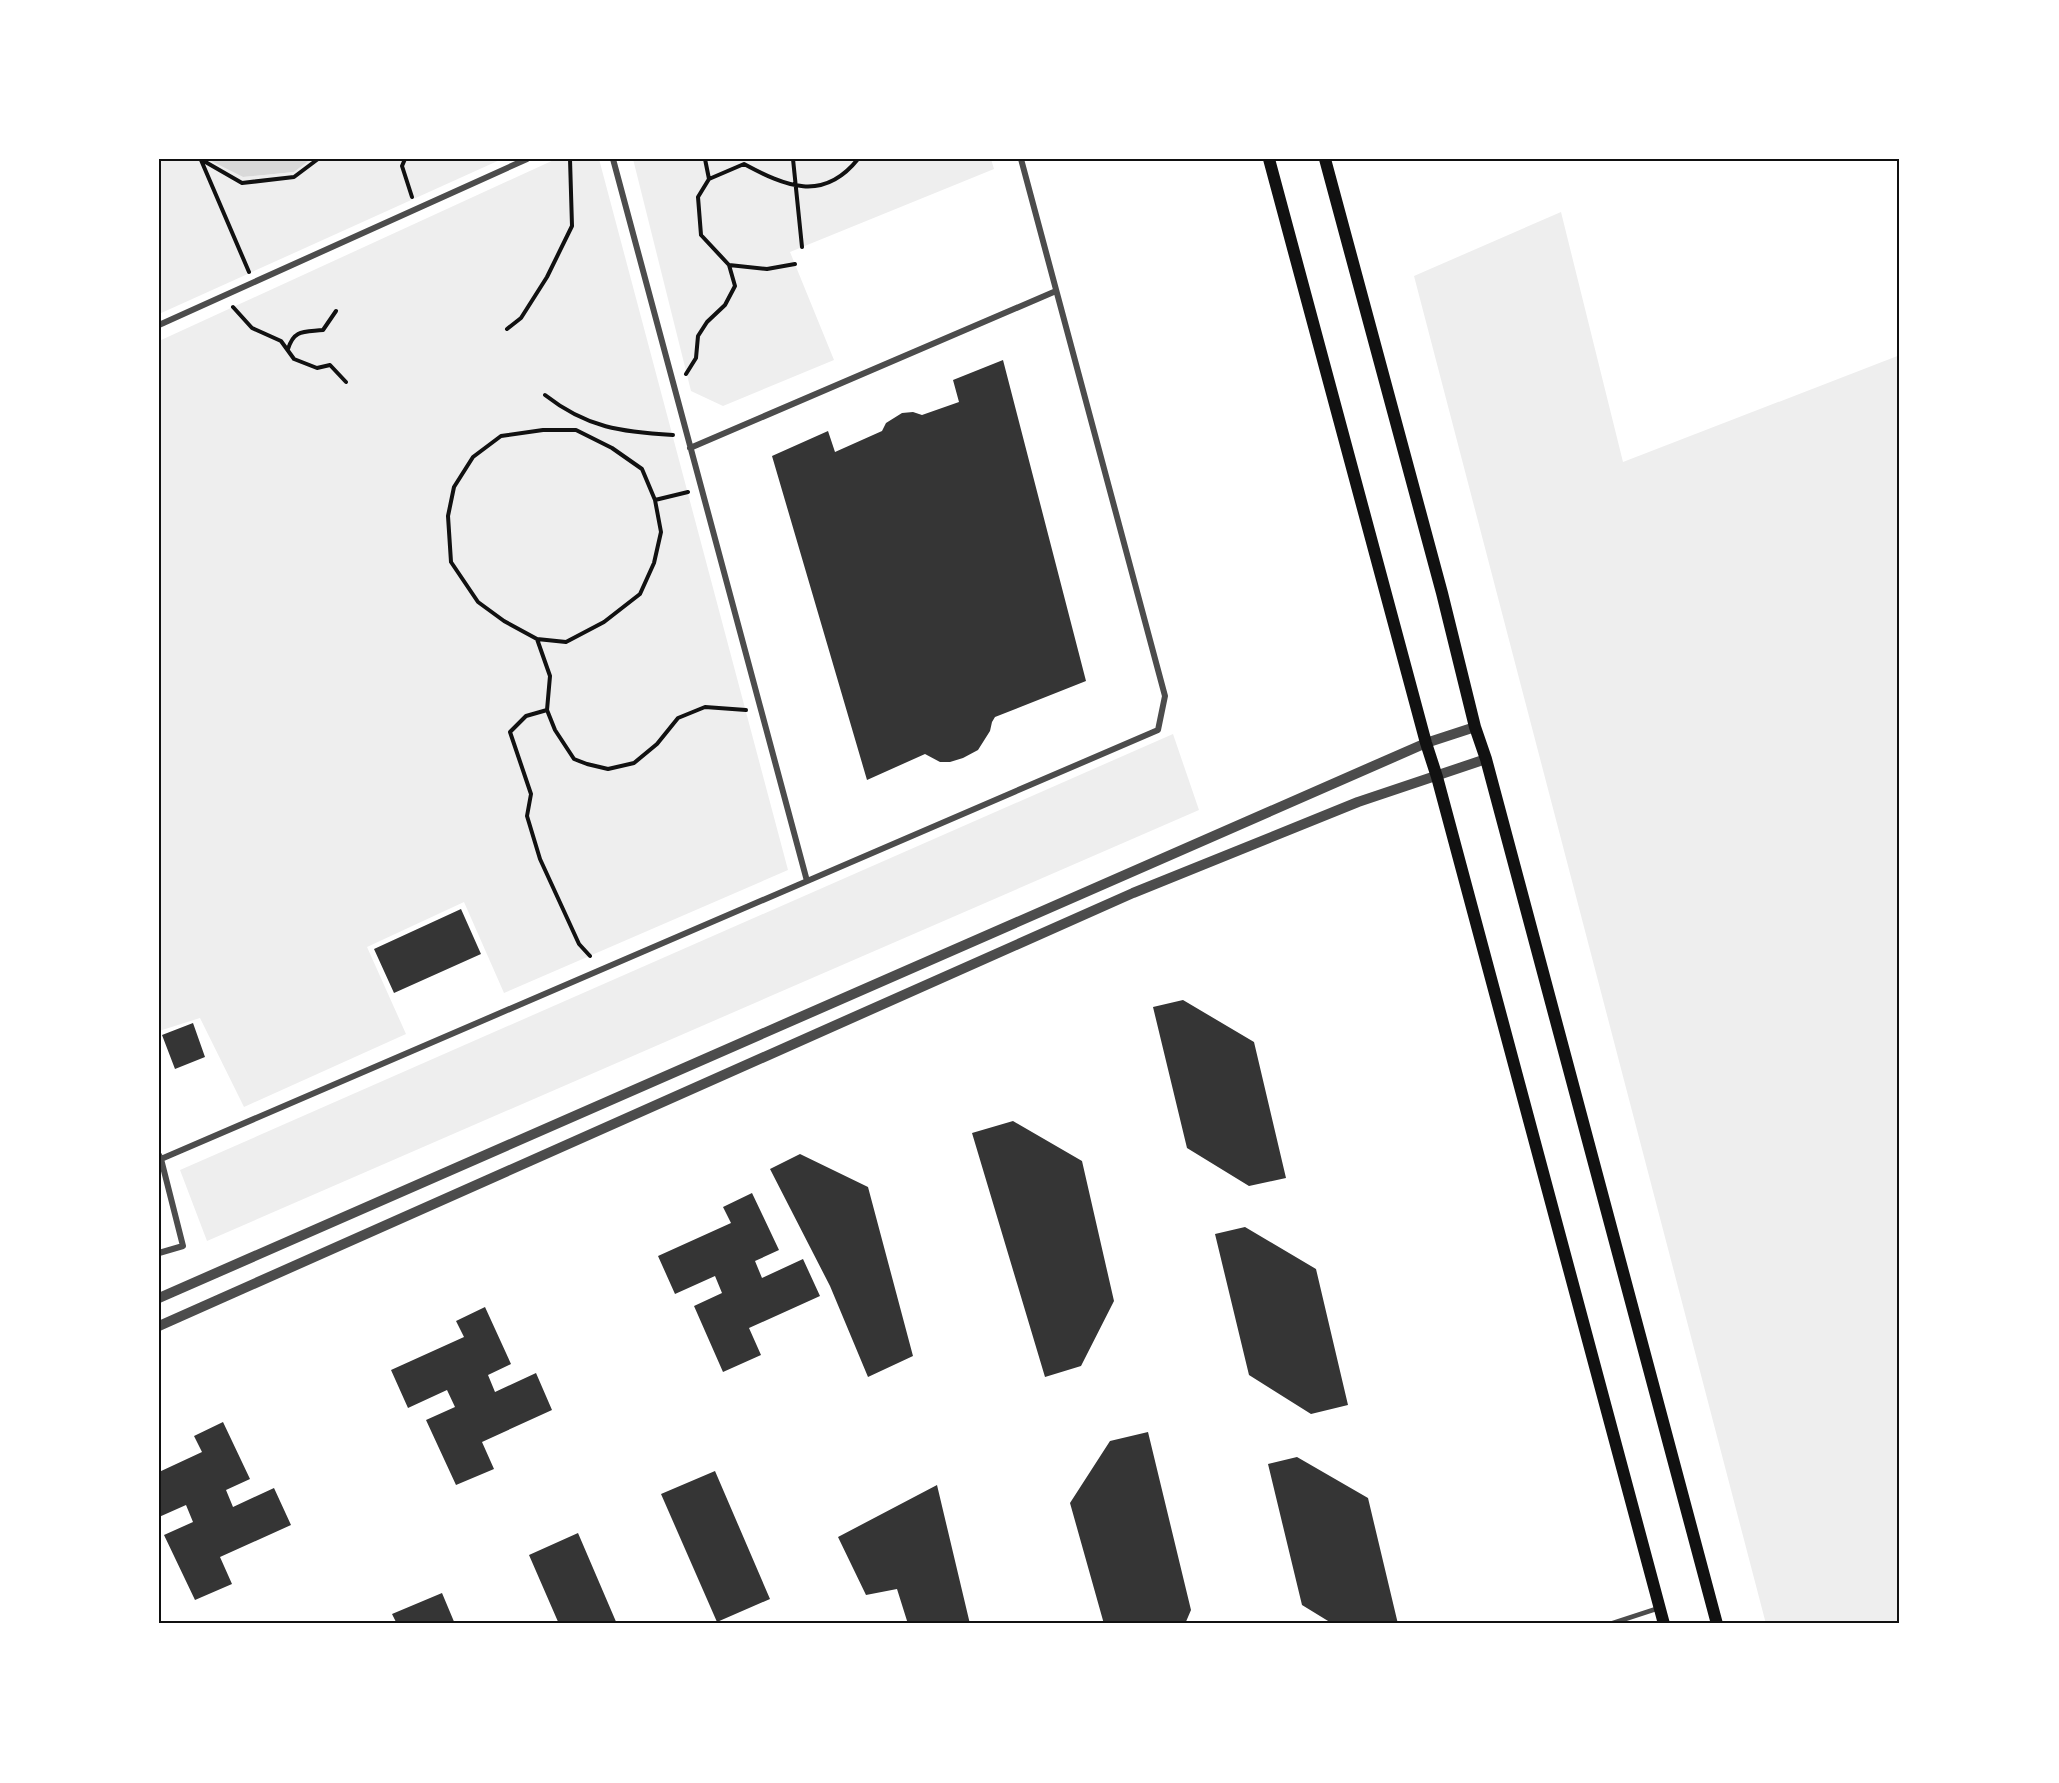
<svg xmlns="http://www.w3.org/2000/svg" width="2059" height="1783" font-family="'Varela Round',sans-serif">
  <rect width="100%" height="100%" fill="#fff"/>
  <!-- green -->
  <path fill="#eee" d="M159,159H207L243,177L294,172L311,159H502L159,314Z
    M556,159H599L788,870L504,993L464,902L367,947L406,1034L244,1107L200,1018L159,1031V341Z
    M633,159H991L994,169L790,252L834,360L723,406L691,391Z
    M1561,212L1623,462L1900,355V1624H1766L1414,276Z
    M1173,734L1199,810L207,1241L180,1170Z"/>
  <!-- water -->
  <path fill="#d9d9d9" d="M207,159H311L294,172L243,177Z"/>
  <!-- building -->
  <path fill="#353535" d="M1003,360L1086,681L995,717L992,722L990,731L978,750L963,758L950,762H940L925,754L867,780L772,456L828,431L835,452L882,431L886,423L902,413L913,412L922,415L959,402L953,380Z
    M461,909L481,954L394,993L374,949Z
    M1183,1000L1254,1042L1286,1178L1249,1186L1187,1148L1153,1007Z
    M193,1023L205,1057L175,1069L162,1035Z
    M1013,1121L1082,1161L1114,1301L1081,1366L1045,1377L972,1133Z
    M800,1154L868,1187L913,1356L868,1377L830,1286L770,1169Z
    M752,1193L779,1250L755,1261L762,1278L803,1259L820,1296L749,1328L761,1355L723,1372L694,1306L722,1293L715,1276L675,1294L658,1256L731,1223L723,1207Z
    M1245,1227L1316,1269L1348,1405L1311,1414L1249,1375L1215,1234Z
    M485,1307L511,1364L488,1375L495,1392L536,1373L552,1410L482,1442L494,1469L456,1485L426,1420L455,1407L447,1390L408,1408L391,1370L464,1337L456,1321Z
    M223,1422L250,1479L226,1490L233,1507L274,1488L291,1525L220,1557L232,1584L195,1600L164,1535L193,1522L186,1505L159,1517V1472L202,1452L194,1436Z
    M1148,1432L1191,1610L1185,1624H1104L1070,1503L1110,1441Z
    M1297,1457L1368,1498L1398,1624H1333L1302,1605L1268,1464Z
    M715,1471L770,1599L717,1622L661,1494Z
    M937,1485L970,1624H908L897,1589L866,1595L838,1537Z
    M578,1533L617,1624H559L529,1555Z
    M442,1593L455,1624H397L392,1614Z"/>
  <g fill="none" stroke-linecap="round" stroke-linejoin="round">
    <!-- path -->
    <path stroke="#111" stroke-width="4" d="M405,159L402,166L412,197
      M705,159L709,179L698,197L701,235L729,265L767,269L795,264
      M793,159L802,247
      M201,160L249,272
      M202,160L242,183L294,177L318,159
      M709,179L744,164C785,186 823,203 858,159
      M233,307L252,328L281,341L294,359L317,368L330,365L346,382
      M507,329L521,318L547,277L572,226L570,159
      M288,349C294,329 304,332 323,330L336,311
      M686,374L696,358L698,336L707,322L725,305L735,286L729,265
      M545,395C587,428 622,432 673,435
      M655,500L661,532L654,563L640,594L604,622L566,642L537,639L504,621L478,602L451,562L448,516L454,487L473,457L501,436L543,430H576L612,448L642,469L655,500L688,492
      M537,639L550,676L547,710L555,730L574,759L587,764L608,769L634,763L657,744L678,718L705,707L746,710
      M547,710L526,716L510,732L531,794L527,816L540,859L579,944L590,956"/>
    <!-- service -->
    <path stroke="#4c4c4c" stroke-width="4.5" d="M1610,1624L1659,1608"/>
    <!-- minor -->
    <path stroke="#4c4c4c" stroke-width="6" d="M613,159L807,881
      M159,325L527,159
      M690,448L1056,291
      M159,1155L161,1159L1158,730L1165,696L1021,159
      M159,1253L183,1246L161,1159"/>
    <!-- tertiary -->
    <path stroke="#4c4c4c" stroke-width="10" d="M159,1298L1426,743L1475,727
      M159,1326L1133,893L1358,802L1486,759"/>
    <!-- secondary -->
    <path stroke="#111" stroke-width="12" d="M1269,159L1426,743L1437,777L1664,1624
      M1325,159L1442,593L1475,727L1486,759L1717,1624"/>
  </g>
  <!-- border -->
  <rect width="2059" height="1783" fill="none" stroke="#ffffff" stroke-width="321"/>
  <rect x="160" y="160" width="1738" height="1462" fill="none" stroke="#111" stroke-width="2"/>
</svg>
